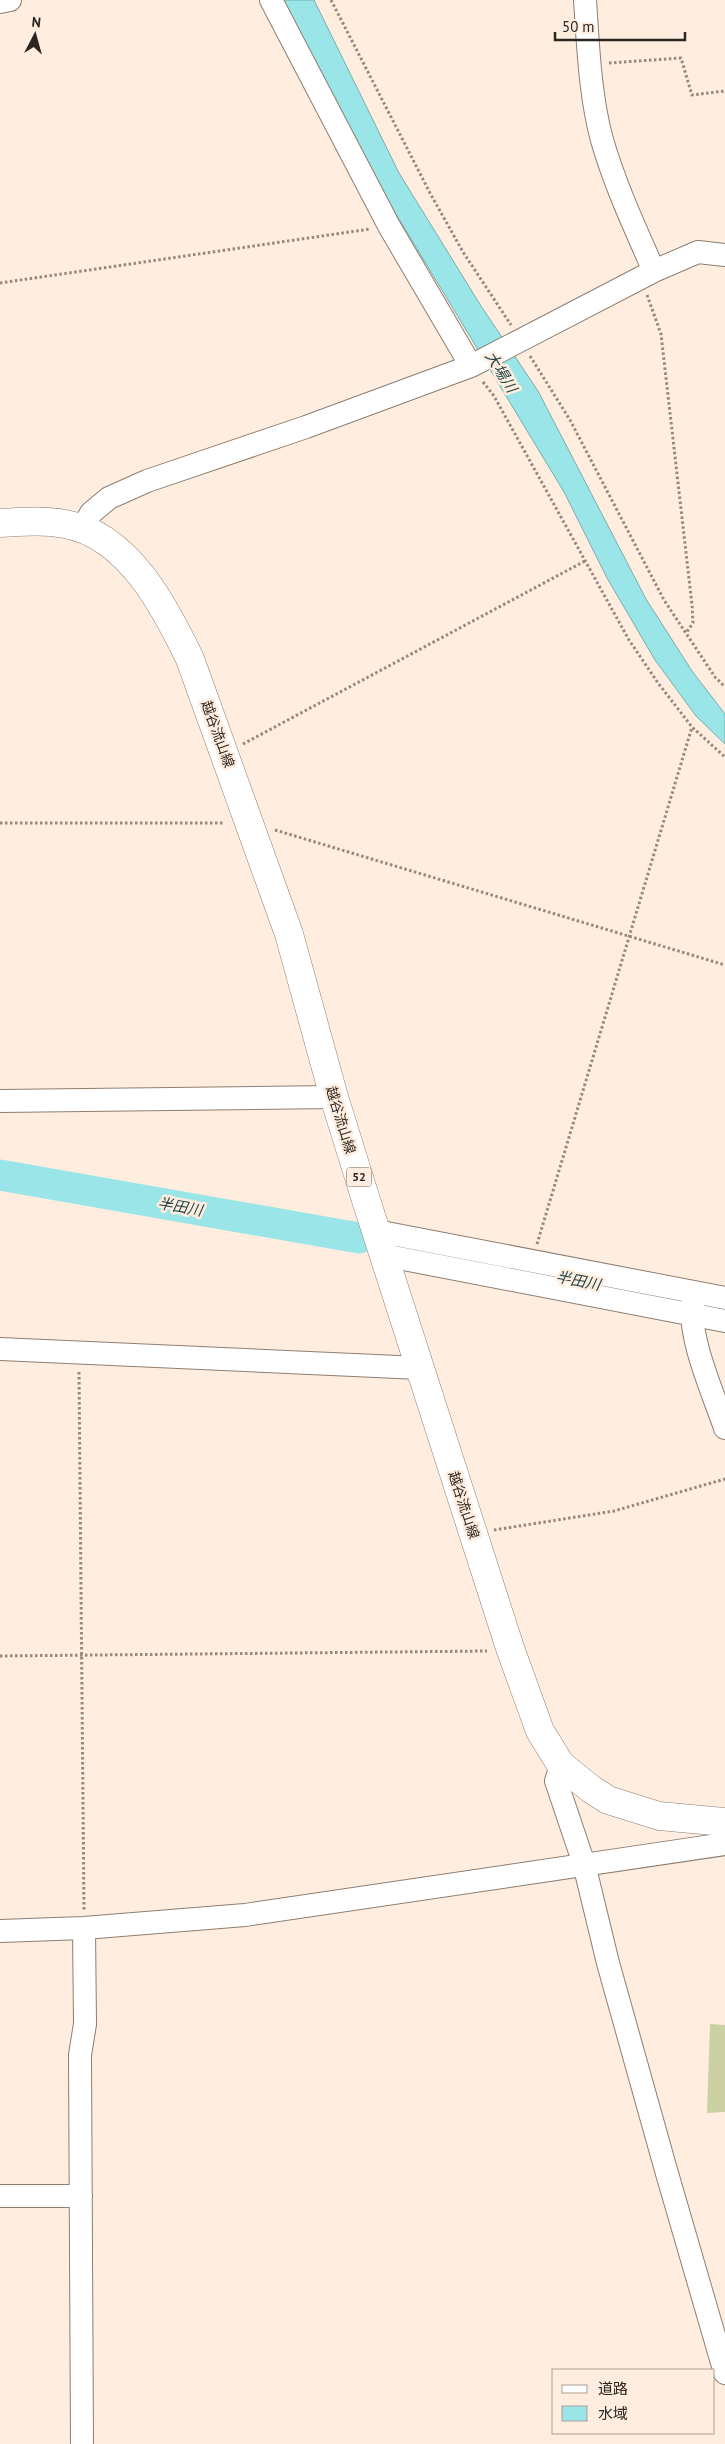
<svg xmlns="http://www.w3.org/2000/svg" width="725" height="2444" font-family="'PT Sans','Noto Sans JP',sans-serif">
  <rect width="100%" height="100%" fill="#ffeedf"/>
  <!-- green -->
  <path fill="#ccd1a3" d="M710,2024L725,2025V2112L707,2113Z"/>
  <!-- water -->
  <path fill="#9ae5e8" stroke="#79acac" d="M280,0H314L399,173L481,306L538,391L646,599L692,671L725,714V744L696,716L655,660L607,578L564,492L327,100Z"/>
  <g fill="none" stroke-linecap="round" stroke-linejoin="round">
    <!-- river -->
    <path stroke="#9ae5e8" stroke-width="31" d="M0,1175L359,1238"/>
    <defs>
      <path id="minor" d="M271,0L389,226L471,366
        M585,0C588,45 590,96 602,140C615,185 635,228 654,271
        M0,2L10,0
        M82,529L91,513L109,498L147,481L306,427L471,366L654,271L698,252L725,255
        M0,1101L334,1097
        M376,1231L725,1298
        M383,1255L725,1321
        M693,1302C687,1336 714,1395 725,1428
        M0,1349L420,1368
        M561,1765L556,1781L584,1864L608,1963L666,2170L725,2373
        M0,1931L84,1928L245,1915L725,1844
        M0,2196H81
        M82,2444L80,2055L85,2024L84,1928"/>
      <path id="major" d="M0,523C22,522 43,520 65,524C128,535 165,607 190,659L289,934L334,1097L366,1200L510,1648L540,1731L561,1765L591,1789L608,1800L659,1816L725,1822"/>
    </defs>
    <!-- minor casing -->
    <use href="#minor" stroke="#8d7e71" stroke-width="24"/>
    <!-- major casing -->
    <use href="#major" stroke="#8d7e71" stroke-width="29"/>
    <!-- path -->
    <path stroke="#94897e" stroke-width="3" stroke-dasharray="2.5 2.5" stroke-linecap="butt" d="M331,0L430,193L463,252L511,325
      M609,63L681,58L692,95L725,91
      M0,283L370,229
      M647,295L661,334L692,605L693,623L686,633
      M530,356L570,420L664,600L715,677L725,687
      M483,382L494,396L629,640L658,683L692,727L725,757
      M243,744L585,561
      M0,823H225
      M275,830L725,965
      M537,1244L692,727
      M79,1372L84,1911
      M494,1530L614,1511L725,1479
      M0,1656L487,1651"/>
    <!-- minor -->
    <use href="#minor" stroke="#fff" stroke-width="22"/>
    <!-- major -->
    <use href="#major" stroke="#fff" stroke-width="28"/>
  </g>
  <g text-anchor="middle" stroke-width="5" stroke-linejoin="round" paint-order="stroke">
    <!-- shield labels -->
    <rect fill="#ffeedf" stroke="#6b6259" stroke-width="1" x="346.5" y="1167.5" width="25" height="19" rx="4"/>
    <g font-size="12" font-weight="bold" fill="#2c2620">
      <text x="359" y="1181">52</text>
    </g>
    <!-- street labels -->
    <g font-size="14" fill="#2c2620" stroke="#ffeedf">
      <text transform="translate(218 734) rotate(70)" y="5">越谷流山線</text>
      <text transform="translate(341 1120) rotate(73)" y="5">越谷流山線</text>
      <text transform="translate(464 1505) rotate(72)" y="5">越谷流山線</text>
    </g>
    <!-- water labels -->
    <g font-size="15" font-style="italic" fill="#1f4445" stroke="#ffeedf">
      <text transform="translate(501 372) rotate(58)" y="5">大場川</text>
      <text transform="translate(180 1207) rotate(10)" y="5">半田川</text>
      <text transform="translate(578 1281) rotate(11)" y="5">半田川</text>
    </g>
  </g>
  <!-- legend -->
  <rect x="552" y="2369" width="162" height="65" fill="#ffeedf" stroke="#ab9e93"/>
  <rect x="562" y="2385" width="25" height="8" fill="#ffffff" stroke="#ab9e93"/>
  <text x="598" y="2394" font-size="15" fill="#2c2620">道路</text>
  <rect x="562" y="2406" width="25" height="15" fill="#9ae5e8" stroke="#ab9e93"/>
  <text x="598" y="2419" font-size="15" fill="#2c2620">水域</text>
  <!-- north arrow -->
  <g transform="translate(35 35) rotate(6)" stroke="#ffeedf" stroke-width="4" paint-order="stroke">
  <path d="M0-4L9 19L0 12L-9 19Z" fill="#2c2620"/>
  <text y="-8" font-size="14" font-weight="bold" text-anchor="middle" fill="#2c2620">N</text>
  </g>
  <!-- scale -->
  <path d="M555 32v8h130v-8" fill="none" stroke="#2c2620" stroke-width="2.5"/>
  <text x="562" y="32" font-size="15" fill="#2c2620" stroke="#ffeedf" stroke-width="4" paint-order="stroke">50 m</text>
</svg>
